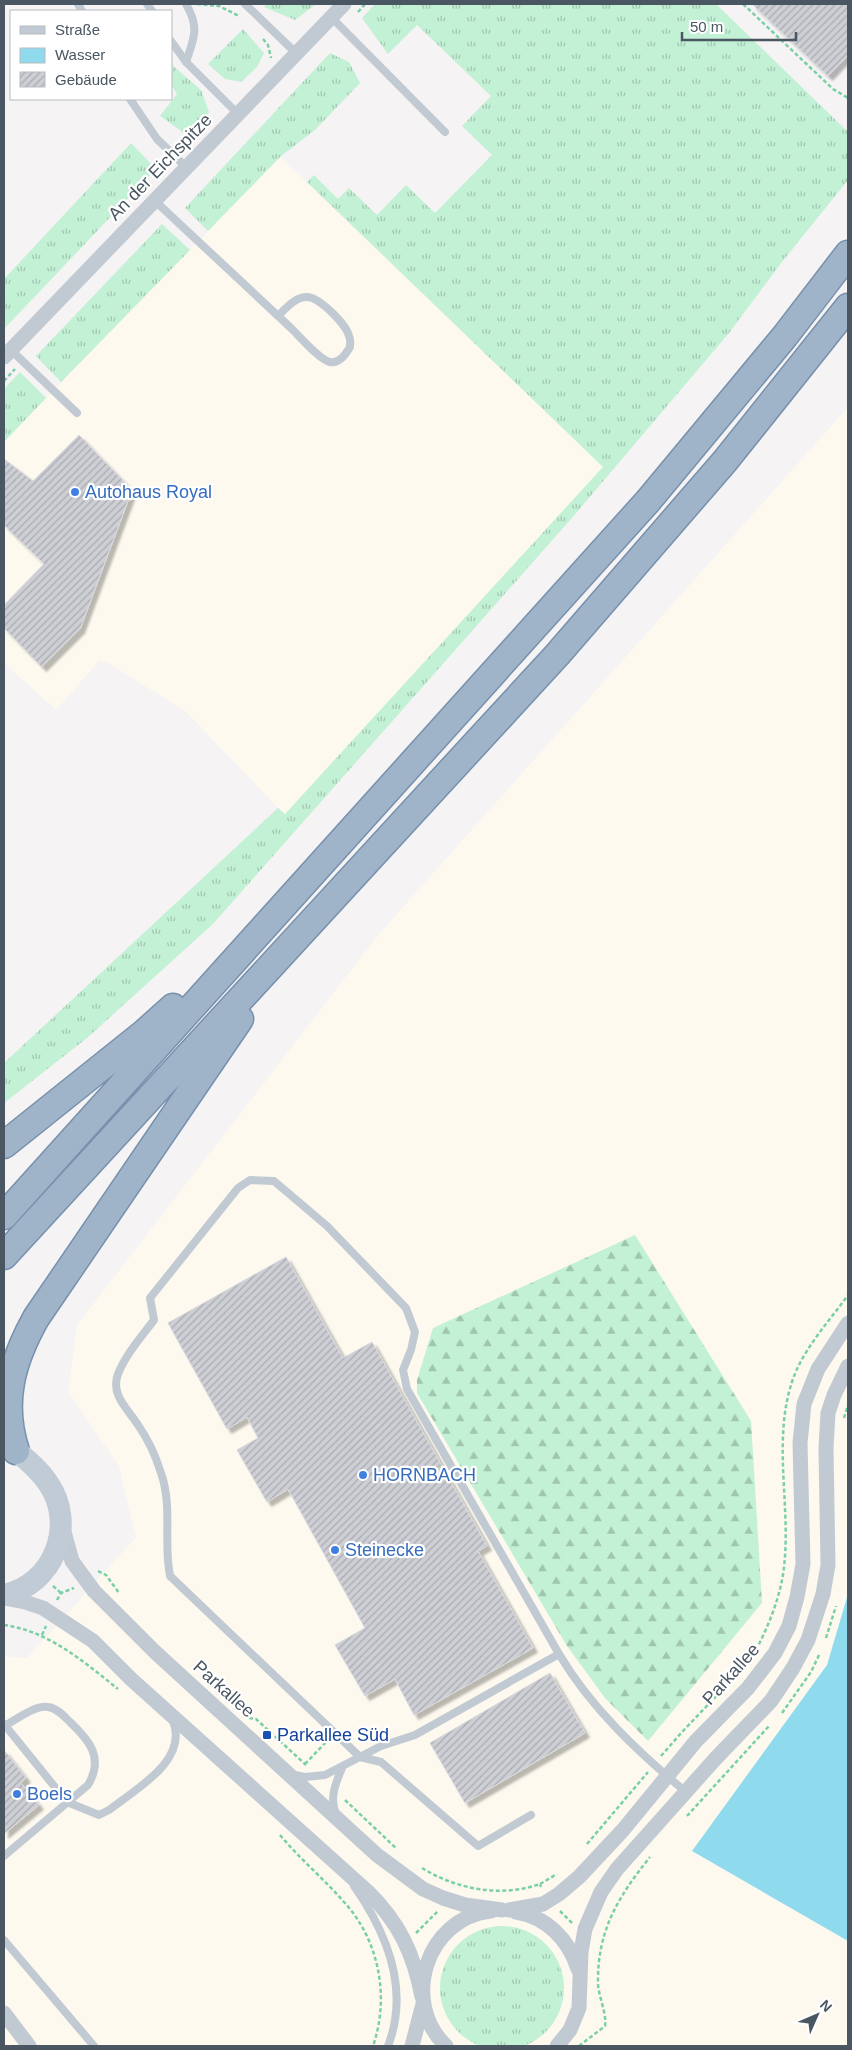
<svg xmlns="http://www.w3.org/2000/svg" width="852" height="2050" font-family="Arial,sans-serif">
  <defs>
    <pattern id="grass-tufts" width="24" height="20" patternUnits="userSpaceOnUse" patternTransform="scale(1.25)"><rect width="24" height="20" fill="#c3f1d5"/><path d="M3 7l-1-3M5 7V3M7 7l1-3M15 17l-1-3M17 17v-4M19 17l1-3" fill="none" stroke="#a0c6b0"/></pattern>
    <pattern id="forest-firs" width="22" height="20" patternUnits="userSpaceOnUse" patternTransform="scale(1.25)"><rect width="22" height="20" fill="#c3f1d5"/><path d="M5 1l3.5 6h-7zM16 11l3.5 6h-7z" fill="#a0c6b0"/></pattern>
    <pattern id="building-hatch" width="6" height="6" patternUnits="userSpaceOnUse" patternTransform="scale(1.25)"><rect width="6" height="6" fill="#cdcfd5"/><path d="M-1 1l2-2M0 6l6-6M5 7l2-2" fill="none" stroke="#a8abb0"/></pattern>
    <filter id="shadow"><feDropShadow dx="4.5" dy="4.5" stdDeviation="1" flood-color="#0004"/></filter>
  </defs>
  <rect width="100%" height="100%" fill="#f5f3f3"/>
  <!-- commercial -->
  <path fill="#fdf9ef" d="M280,157L603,467L285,815L185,711L108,663L99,661L56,710L4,663V442Z
    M848,407V2046H4V1657L27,1658L136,1537L119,1466L68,1392L77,1325L379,934Z"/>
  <!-- grass -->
  <path fill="url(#grass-tufts)" d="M267,4H316L295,20L264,7Z
    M375,4H716L848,132V180L782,262L729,333L571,519L213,924L87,1038L4,1103V1063L278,808L285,814L603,467L307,182L314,175L338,199L349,188L377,215L406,185L435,213L492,155L462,126L491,96L417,25L388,54L362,18Z
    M243,29L264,53L257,67L241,82L225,79L208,64Z
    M330,53L349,62L360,83L315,130L280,157L208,231L185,208Z
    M171,64L201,90L209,112L202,127L184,133L160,116L177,94L171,84Z
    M131,143L156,169L4,329V279Z
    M162,224L190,250L61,382L36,356Z
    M20,372L46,398L4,442V389Z
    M440 1988a62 62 0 1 1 124 0a62 62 0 1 1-124 0Z"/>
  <!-- forest -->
  <path fill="url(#forest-firs)" d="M635,1235L751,1421L762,1603L648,1741L605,1698L567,1646L417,1393V1380L433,1328Z"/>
  <!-- water -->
  <path fill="#90daee" d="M848,1594V1941L692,1851L827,1665Z"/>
  <!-- building -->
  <path fill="url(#building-hatch)" stroke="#d7d9de" filter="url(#shadow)" d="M752,4H848V55L828,76Z
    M79,435L132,490L80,629L42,667L4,628V605L44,564L4,525V459L33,481Z
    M286,1257L343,1358L372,1342L487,1546L478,1551L533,1648L414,1715L395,1679L365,1696L335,1645L365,1628L288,1489L267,1502L237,1450L258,1438L247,1417L227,1429L168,1323Z
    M550,1673L585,1733L465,1803L430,1743Z
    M4,1750L26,1778L21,1783L39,1805L4,1834Z"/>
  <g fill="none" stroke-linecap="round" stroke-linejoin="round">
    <defs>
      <path id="trunk" d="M4,1145L144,1033L173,1007
        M4,1216L648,501L785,336L848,254
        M4,1256L557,655L725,461L848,307
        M16,1451C0,1402 12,1361 36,1318L240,1019"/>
    </defs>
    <!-- trunk casing -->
    <use href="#trunk" stroke="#7690ad" stroke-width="29"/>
    <!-- path -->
    <path stroke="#7ad0a6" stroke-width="2.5" stroke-dasharray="4 2.5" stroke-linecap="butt" d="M197,4L219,6L239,16
      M743,4L833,89L848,98
      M358,12L365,4
      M263,39L268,45L271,58
      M4,381L15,369
      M844,1418L848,1405
      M98,1571L106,1575L119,1593
      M53,1586L61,1593
      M57,1600L61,1593L74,1588
      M4,1625C49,1631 84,1662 118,1689
      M42,1635L46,1626
      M826,1638L836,1606
      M756,1650C769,1625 781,1595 784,1567C791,1507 773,1444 791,1385C801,1351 828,1323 848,1295
      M782,1713L811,1672L820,1653
      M249,1718L256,1719L306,1765
      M661,1756L682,1732L742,1669
      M305,1764L328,1740
      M345,1800L397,1849
      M687,1816L769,1726
      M280,1835C300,1859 324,1879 344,1902C379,1940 390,1997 373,2046
      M587,1844L648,1772
      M422,1868C456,1889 501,1898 540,1884L541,1887
      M540,1884L557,1874
      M560,1911L572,1923
      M416,1933L438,1911
      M579,2046L605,2026C607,2014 599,1998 598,1984C597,1931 618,1897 650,1857"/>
    <!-- service -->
    <path stroke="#c1cad2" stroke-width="8" d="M78,4L82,11
      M147,4L152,11
      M245,4L296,53
      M331,17L445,132
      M171,41L186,62L237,113
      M186,62C194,38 200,28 186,4
      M130,99L157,139L186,167
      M154,200C200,243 246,286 292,329C300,337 320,360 330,362C339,364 346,354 350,347C350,343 351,339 349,336C346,324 319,297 307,297C295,297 286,308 278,316
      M11,350L77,413
      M4,1724L67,1802L99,1815L109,1810C134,1790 189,1761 173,1721
      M295,1775L305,1777L325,1775L381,1746L415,1735L559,1654
      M336,1814C329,1798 336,1782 342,1768
      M531,1815L478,1846L381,1762L360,1757L170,1576C163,1542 173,1507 161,1473C156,1457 148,1439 138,1425C128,1409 110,1395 118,1374C126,1354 142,1336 154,1320L150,1298L238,1188L250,1180L274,1181L327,1226L406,1308L415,1332L411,1350L403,1370L407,1389L559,1654C591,1708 638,1752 686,1792
      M4,1856L88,1785C104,1758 90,1741 70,1722C64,1716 57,1708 48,1707C35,1705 17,1719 6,1725
      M354,1886C387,1933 410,1989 388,2046
      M4,1940L94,2046"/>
    <!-- minor -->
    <path stroke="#c1cad2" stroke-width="15" d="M4,357L344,4
      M63,1528L72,1561L94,1591L155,1652L377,1855L423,1889L443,1898L465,1905L502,1910
      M4,1598L25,1602L43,1608L93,1641L131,1679L367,1891C399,1922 414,1954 422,1997
      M509,1910L543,1904L559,1894L579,1877L623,1830L696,1741L748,1688L775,1653L789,1626L797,1597L803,1564L800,1443L804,1404L818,1369L848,1323
      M516,1912C547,1917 569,1940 578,1969
      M4,2013L29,2046
      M412,2046L423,2004
      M446,2046C400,2002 426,1918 491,1911
      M557,2046L570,2030L579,2008L581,1952L585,1929L601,1892L617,1869L716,1758L771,1701L793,1668L808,1640L823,1594L828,1565L826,1448L828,1413L834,1395L848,1366"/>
    <!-- secondary -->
    <path stroke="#c1cbd6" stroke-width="22" d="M4,1440C18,1453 37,1466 48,1483C77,1524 54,1585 4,1595"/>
    <!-- trunk -->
    <use href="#trunk" stroke="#9fb4c9" stroke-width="26"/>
  </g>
  <!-- markers -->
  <g fill="#3f7fe0" stroke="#fff" stroke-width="2">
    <circle cx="75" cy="492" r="5"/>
    <circle cx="363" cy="1475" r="5"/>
    <circle cx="335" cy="1550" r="5"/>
    <circle cx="17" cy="1794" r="5"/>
  </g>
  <rect fill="#1a4fb4" stroke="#fff" stroke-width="2" x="262" y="1730" width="10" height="10" rx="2.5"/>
  <g text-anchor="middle" stroke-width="4.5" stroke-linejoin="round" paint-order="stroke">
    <!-- street labels -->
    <g font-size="18" fill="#4a5661" stroke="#fff">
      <text transform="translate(160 167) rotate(-46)" y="6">An der Eichspitze</text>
      <text transform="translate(731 1674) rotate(-48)" y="6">Parkallee</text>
      <text transform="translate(224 1689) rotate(42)" y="6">Parkallee</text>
    </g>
    <!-- shop labels -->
    <g font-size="18" fill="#366cbe" stroke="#fff" text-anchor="start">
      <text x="85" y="498">Autohaus Royal</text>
      <text x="373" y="1481">HORNBACH</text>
      <text x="345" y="1556">Steinecke</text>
      <text x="27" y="1800">Boels</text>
    </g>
    <!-- transit labels -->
    <g font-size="18" fill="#164399" stroke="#fff" text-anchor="start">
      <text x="277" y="1741">Parkallee Süd</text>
    </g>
  </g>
  <!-- border -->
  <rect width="852" height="2050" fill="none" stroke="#4a5661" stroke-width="10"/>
  <!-- legend -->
  <rect x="10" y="10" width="162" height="90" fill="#ffffff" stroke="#b7bbc0"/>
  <rect x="20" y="26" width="25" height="8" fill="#c1cbd6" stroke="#b7bbc0"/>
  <text x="55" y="35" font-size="15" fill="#4a5661">Straße</text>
  <rect x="20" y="48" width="25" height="15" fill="#90daee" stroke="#b7bbc0"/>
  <text x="55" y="60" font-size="15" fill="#4a5661">Wasser</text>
  <rect x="20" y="72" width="25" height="15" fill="url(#building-hatch)" stroke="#b7bbc0"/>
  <text x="55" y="85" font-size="15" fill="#4a5661">Gebäude</text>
  <!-- north arrow -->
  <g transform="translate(817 2015) rotate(45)" stroke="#ffffff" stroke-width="4" paint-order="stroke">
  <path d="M0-4L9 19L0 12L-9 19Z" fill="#4a5661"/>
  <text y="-8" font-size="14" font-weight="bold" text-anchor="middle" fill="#4a5661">N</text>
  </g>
  <!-- scale -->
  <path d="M682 32v8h114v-8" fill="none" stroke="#4a5661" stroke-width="2.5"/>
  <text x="690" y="32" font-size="15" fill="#4a5661" stroke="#ffffff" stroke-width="4" paint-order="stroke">50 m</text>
</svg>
